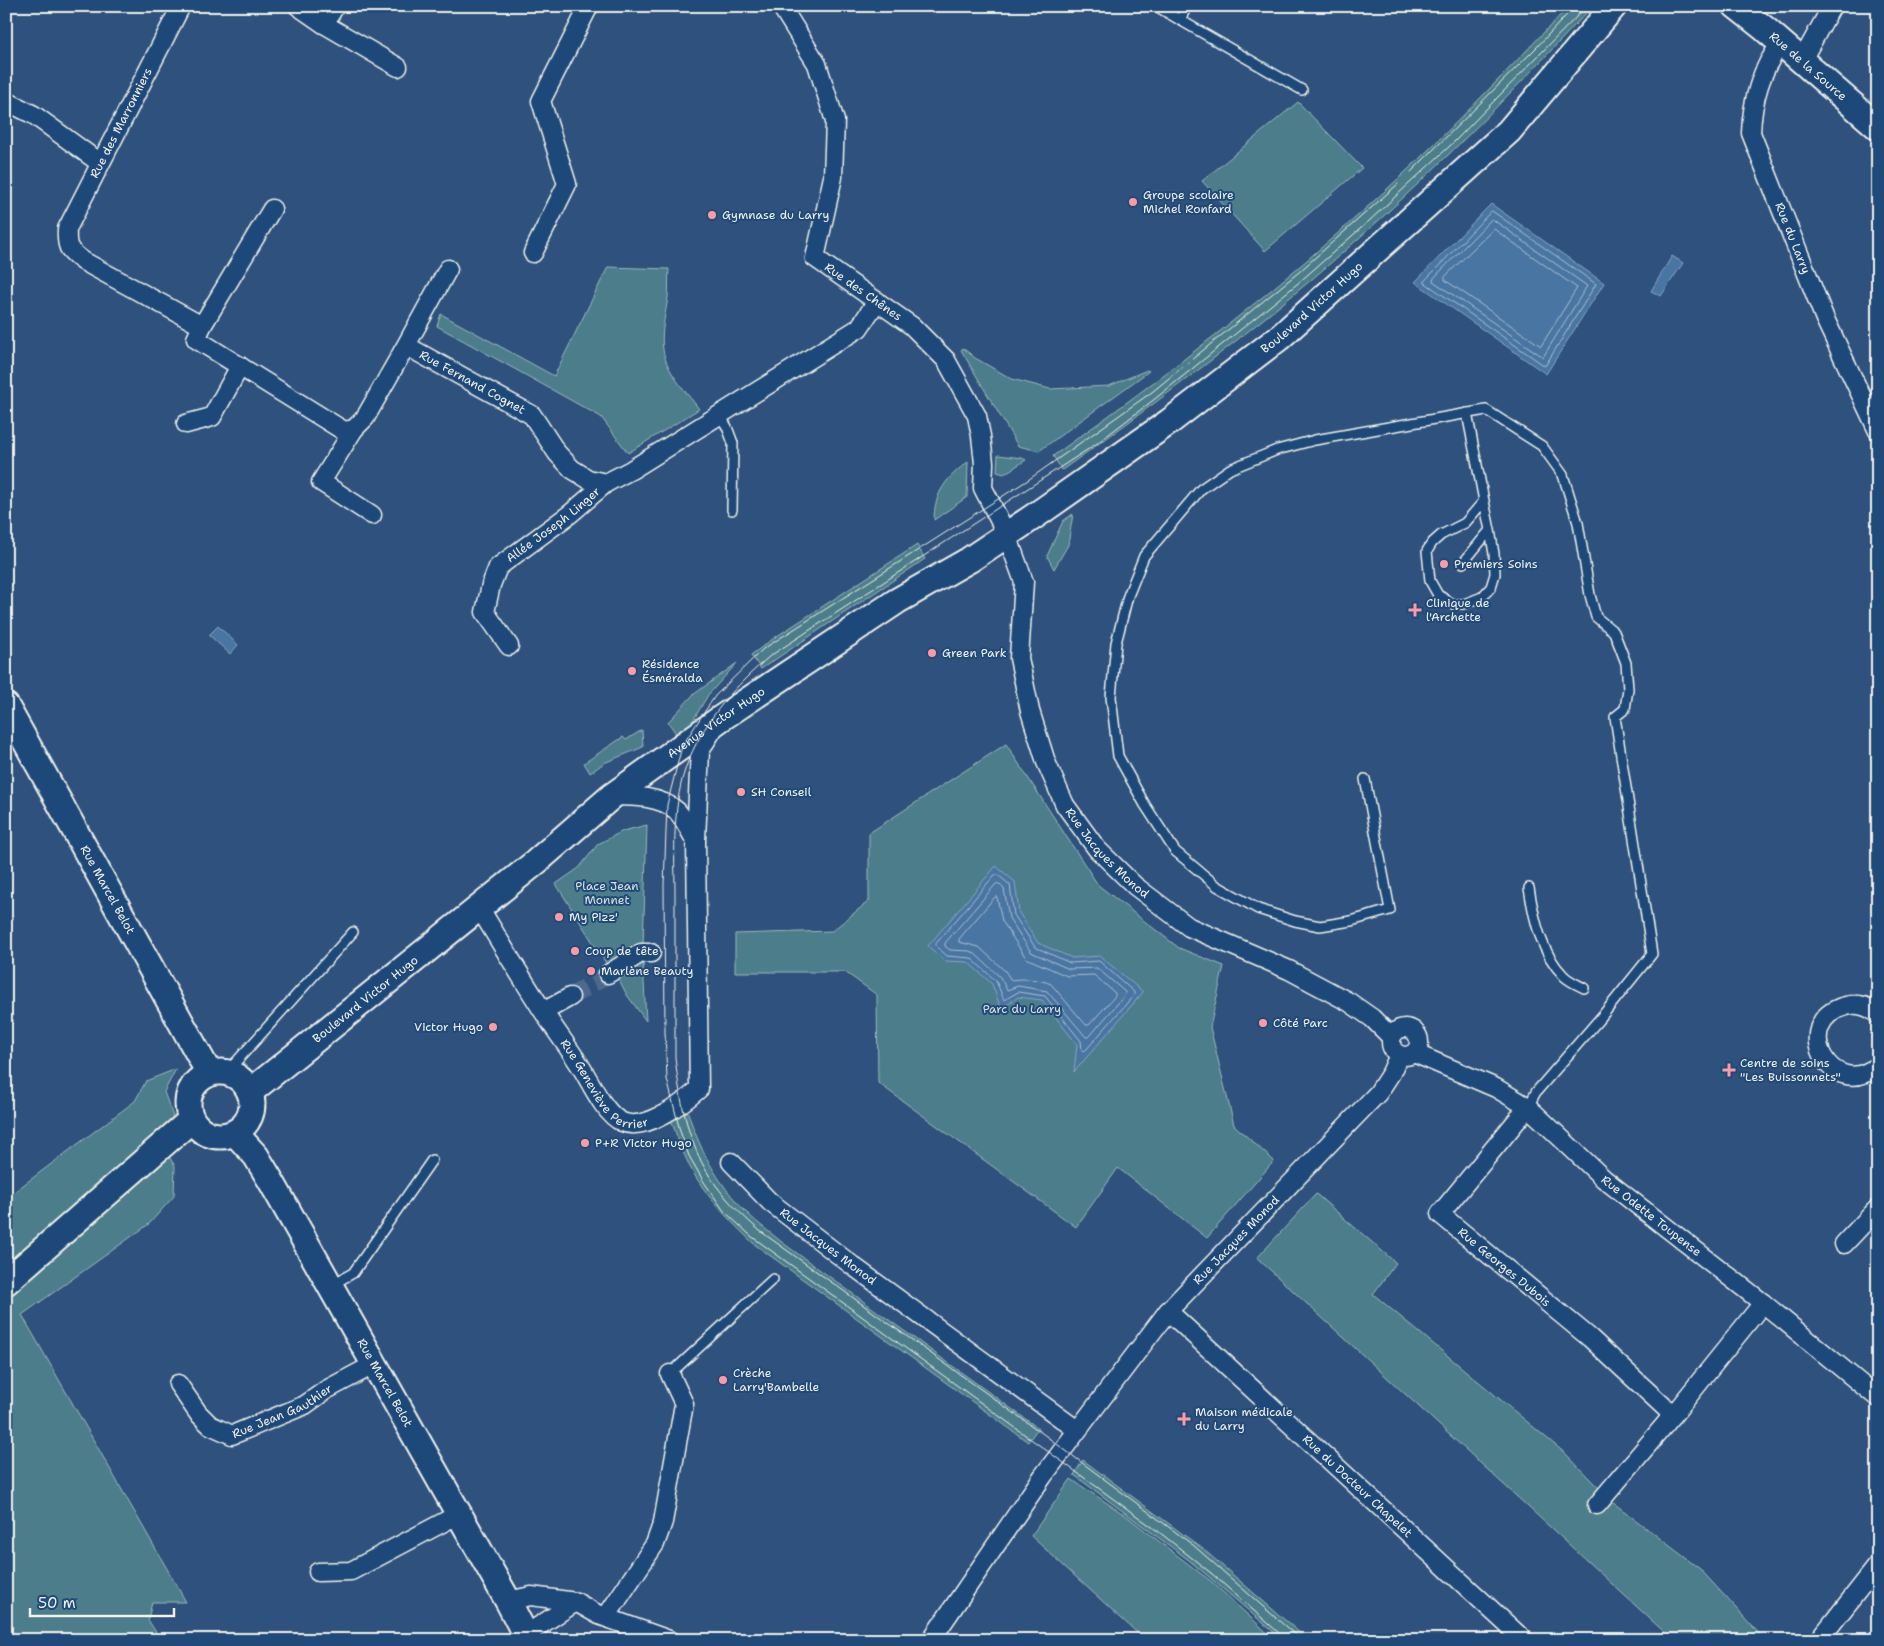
<svg xmlns="http://www.w3.org/2000/svg" width="1884" height="1646" font-family="'Shantell Sans',sans-serif">
  <rect width="100%" height="100%" fill="#2e527d"/>
  <filter id="ink" filterUnits="userSpaceOnUse"><feTurbulence type="fractalNoise" baseFrequency=".02" numOctaves="2"/><feDisplacementMap in="SourceGraphic" scale="10" xChannelSelector="R" yChannelSelector="G"/><feConvolveMatrix kernelMatrix="1 2 1 2 8 2 1 2 1" color-interpolation-filters="sRGB"/></filter>
  <g filter="url(#ink)">
    <!-- green -->
    <path fill="#4b7e8a" stroke="#a0b8b9" d="M1569,6H1587L1590,9C1502,104 1410,196 1311,280C1231,347 1147,410 1062,470L1053,456C1168,374 1281,287 1385,191C1449,132 1509,69 1569,6Z
      M1298,102L1362,168L1265,251L1202,181Z
      M608,267L669,269C668,278 669,288 668,297C665,318 658,340 666,361C673,379 688,394 699,409L628,453L601,417L437,326L441,314L554,376Z
      M963,348L975,358L1012,379L1050,389L1109,386L1147,370L1149,371L1039,451L1018,446L961,350Z
      M998,455L1022,458L1026,460L1004,474L997,472Z
      M968,462L967,497L934,520C934,493 947,477 968,462Z
      M1073,514L1068,545L1054,569L1047,556L1063,521Z
      M917,545L925,559L761,669L751,655L774,638Z
      M737,663L708,695L688,729L677,735L668,722L693,695Z
      M642,730L643,747L604,763L590,773L584,763L623,737L626,740Z
      M1006,744L1098,885L1179,948L1224,966L1210,1027L1234,1125L1274,1161L1207,1238L1118,1168L1076,1227L878,1083L877,995L845,972H735V934L832,931L869,901V833Z
      M647,825L643,946L609,968L556,884L579,868L598,844L623,831Z
      M643,962L646,1021L627,995L618,978Z
      M176,1069L164,1092L175,1122L6,1271V1198L135,1101L146,1081Z
      M686,1106C698,1147 717,1183 747,1213C758,1224 771,1233 783,1243L1038,1428L1028,1442L754,1244C730,1221 706,1197 690,1167C682,1151 676,1134 670,1117Z
      M168,1155L175,1166L174,1196L149,1224L22,1315L186,1602H152L148,1620L161,1640H6V1291Z
      M1316,1194L1396,1263L1373,1294L1566,1454L1611,1501L1700,1569L1765,1640H1673L1257,1258Z
      M1083,1460L1203,1549L1308,1640H1283L1190,1561L1074,1475Z
      M1071,1479L1125,1515L1213,1583L1275,1640H1145L1031,1536Z"/>
    <!-- water -->
    <path fill="#4875a3" stroke="#8da7bf" d="M1491,204L1604,283L1546,374L1415,282Z
      M1672,256L1683,263L1661,296L1651,291Z
      M218,626L238,645L230,654L209,635Z
      M996,866L1015,882L1019,913L1038,943L1072,958L1100,956L1143,992L1074,1072L1077,1044L1042,1000L1018,997L1001,1009L992,984L968,962L945,961L928,946Z"/>
    <g fill="none" stroke-linecap="round" stroke-linejoin="round">
      <!-- shore -->
      <path stroke="#afbfcc" stroke-width="1" d="M1492,211L1596,284L1545,366L1424,282Z
        M1492,219L1587,286L1543,357L1433,281L1434,278Z
        M1494,229L1577,288L1541,346L1445,280V277Z
        M995,875H998L1010,885L1014,915L1035,947L1070,963L1099,961L1134,992V995L1085,1051L1082,1050L1081,1041L1045,996L1018,992L1004,1000L996,981L971,958L947,956L936,946V944Z
        M999,884L1004,889L1009,918L1031,952L1069,969L1097,968L1125,992V995L1089,1037H1086L1047,991L1018,986L1007,990L1000,977L974,953L969,951L950,950L945,946V943L996,884Z
        M997,897L1002,921L1026,958L1067,976L1094,975L1115,993V996L1089,1025H1086L1051,984C1040,979 1023,978 1011,980L1005,971L979,947L959,942V939L994,898Z"/>
      <!-- street-tunnel -->
      <path stroke="#4c6a8d" stroke-width="18" stroke-dasharray="18 9" stroke-linecap="butt" d="M570,997L608,974"/>
      <defs>
        <path id="lane" d="M1156,6L1180,20
          M1187,6L1180,20L1302,90
          M1467,413L1484,501L1490,530L1494,554L1495,574L1491,587L1482,597L1464,604H1453L1438,595L1430,581L1427,551L1432,543L1441,535L1465,523L1484,501
          M720,415L727,427L733,443L732,510
          M1463,563L1490,530
          M1365,779L1390,910L1351,921L1320,926L1295,921L1258,909L1217,886L1175,851L1145,805L1118,756L1111,697L1116,643L1128,596L1144,556L1201,489L1230,469L1277,450L1315,440L1486,410L1542,446L1563,475L1578,523L1590,595L1596,617L1614,632L1626,663L1628,689L1625,709L1615,717L1652,954L1602,1016L1536,1092L1528,1107
          M1529,888C1534,919 1541,953 1564,976C1569,981 1578,985 1584,988
          M227,1072L353,932
          M331,1285L353,1273L432,1160
          M670,1374L773,1279"/>
        <g id="street">
          <path id="s1" d="M181,6L67,229C66,247 68,250 83,261L202,326L196,339L344,431L354,429L365,418L403,351L412,349L532,415L557,453L572,469L588,479L606,483L631,470L859,328L877,301"/>
          <path d="M298,6L324,24"/>
          <path d="M335,6L324,24L398,67"/>
          <path id="s2" d="M781,6L817,64L835,121L833,177L815,258L912,326L946,360L977,416L981,436L984,463L983,488L1007,535L1024,582L1019,658L1030,711L1046,762L1065,805L1097,849L1135,886L1189,927L1289,970L1349,1002L1372,1018L1391,1037"/>
          <path id="s3" d="M1782,43C1761,67 1752,102 1751,133L1825,319L1878,431"/>
          <path d="M1800,59L1807,51L1832,6"/>
          <path d="M6,101L34,115L100,163"/>
          <path d="M533,253L567,184L541,101L589,6"/>
          <path d="M202,326L272,209"/>
          <path d="M403,351L448,269"/>
          <path d="M186,424L212,417L240,366"/>
          <path d="M354,429L321,482L372,515"/>
          <path id="s4" d="M509,646L485,612L491,585L498,567L570,514L606,483"/>
          <path d="M696,840L700,750L714,728"/>
          <path id="s5" d="M479,907C500,942 521,977 543,1011C555,1030 569,1048 581,1067C591,1083 605,1115 622,1122C645,1132 682,1104 699,1089L696,842C690,831 685,820 677,811C661,796 633,796 612,796"/>
          <path d="M608,974L641,953H651"/>
          <path d="M552,1007L570,997"/>
          <path d="M1878,1015C1870,1006 1857,1003 1846,1006C1787,1021 1832,1105 1878,1065"/>
          <circle cx="1405" cy="1042" r="14"/>
          <path id="s6" d="M1414,1053L1496,1088L1528,1107L1604,1179L1763,1303L1878,1398"/>
          <path id="s7" d="M1528,1107L1440,1214L1590,1338L1673,1415L1763,1303"/>
          <path id="s8" d="M731,1162L770,1202L853,1266L1077,1430"/>
          <path d="M1844,1244L1878,1208"/>
          <path id="s9" d="M1168,1311L1524,1640"/>
          <path id="s10" d="M178,1384L198,1413L210,1425L232,1435L305,1405L326,1390L375,1364"/>
          <path d="M1597,1505L1673,1415"/>
          <path d="M318,1572L351,1571L459,1514"/>
          <path d="M508,1601L531,1596L576,1602L599,1615L669,1640"/>
          <path d="M606,1617L655,1544L663,1522L684,1404L670,1374"/>
          <path d="M525,1635L576,1602"/>
          <path id="s11" d="M931,1640L1043,1476L1168,1311L1378,1093L1391,1073L1399,1055"/>
          <path d="M1819,1640L1878,1565"/>
        </g>
        <g id="secondary">
          <path id="s12" d="M1736,6L1765,29L1878,127"/>
          <path id="s13" d="M6,706L209,1073"/>
          <circle cx="220" cy="1104" r="32"/>
          <path id="s14" d="M250,1092L536,862L612,796L720,719L897,601L969,560L1039,513L1169,422L1280,337L1509,131L1614,6"/>
          <path id="s15" d="M235,1133L256,1156L271,1181L508,1601L528,1640"/>
          <path d="M6,1282L191,1120"/>
        </g>
      </defs>
      <!-- lane casing -->
      <use href="#lane" stroke="#f4f1e8" stroke-width="12"/>
      <!-- street casing -->
      <use href="#street" stroke="#f4f1e8" stroke-width="21"/>
      <!-- secondary casing -->
      <use href="#secondary" stroke="#f4f1e8" stroke-width="29"/>
      <!-- lane -->
      <use href="#lane" stroke="#1f4a7a" stroke-width="9"/>
      <!-- street -->
      <use href="#street" stroke="#1f4a7a" stroke-width="18"/>
      <!-- secondary -->
      <use href="#secondary" stroke="#1f4a7a" stroke-width="25"/>
      <!-- tram -->
      <path stroke="#f4f1e8" stroke-width="1" d="M1411,172L1535,49L1575,6
        M1287,1640L1211,1573L1159,1532L751,1236L724,1211L704,1182L689,1156L680,1131L667,1079L665,1032L664,885L667,805L682,746L715,696L763,649L1028,480L1152,392L1299,272L1398,184
        M1301,1640L1193,1545L1046,1436L760,1231C744,1217 728,1202 715,1184C688,1147 680,1101 675,1057C675,1004 675,951 675,898C675,853 671,802 689,759C707,717 735,686 770,656L1096,444L1156,398L1297,284L1368,222L1453,143L1587,6"/>
    </g>
  </g>
  <!-- markers -->
  <g fill="#ff9aa2" stroke="#1f4a7a" stroke-width="2">
    <circle cx="1133" cy="202" r="5"/>
    <circle cx="712" cy="215" r="5"/>
    <circle cx="1444" cy="564" r="5"/>
    <path d="M1412.5 602.5h5v5h5v5h-5v5h-5v-5h-5v-5h5z"/>
    <circle cx="932" cy="653" r="5"/>
    <circle cx="632" cy="671" r="5"/>
    <circle cx="741" cy="792" r="5"/>
    <circle cx="559" cy="917" r="5"/>
    <circle cx="575" cy="951" r="5"/>
    <circle cx="591" cy="971" r="5"/>
    <circle cx="1263" cy="1023" r="5"/>
    <circle cx="493" cy="1027" r="5"/>
    <path d="M1726.5 1062.5h5v5h5v5h-5v5h-5v-5h-5v-5h5z"/>
    <circle cx="585" cy="1143" r="5"/>
    <circle cx="723" cy="1380" r="5"/>
    <path d="M1181.5 1411.5h5v5h5v5h-5v5h-5v-5h-5v-5h5z"/>
  </g>
  <g text-anchor="middle" stroke-width="4" stroke-linejoin="round" paint-order="stroke">
    <!-- street labels -->
    <g font-size="12" fill="#f4f1e8" stroke="#1f4a7a">
      <text dy="4" stroke="none"><textPath href="#s12" startOffset="94">Rue de la Source</textPath></text>
      <text transform="translate(121 123) rotate(-63)" y="4">Rue des Marronniers</text>
      <text dy="4" stroke="none"><textPath href="#s3" startOffset="210">Rue du Larry</textPath></text>
      <text dy="4" stroke="none"><textPath href="#s2" startOffset="326">Rue des Chênes</textPath></text>
      <text dy="4" stroke="none"><textPath href="#s14" startOffset="1322">Boulevard Victor Hugo</textPath></text>
      <text dy="4" stroke="none"><textPath href="#s1" startOffset="794">Rue Fernand Cognet</textPath></text>
      <text dy="4" stroke="none"><textPath href="#s4" startOffset="158">Allée Joseph Linger</textPath></text>
      <text dy="4" stroke="none"><textPath href="#s14" startOffset="595">Avenue Victor Hugo</textPath></text>
      <text dy="4" stroke="none"><textPath href="#s2" startOffset="968">Rue Jacques Monod</textPath></text>
      <text dy="4" stroke="none"><textPath href="#s13" startOffset="210">Rue Marcel Belot</textPath></text>
      <text dy="4" stroke="none"><textPath href="#s14" startOffset="148">Boulevard Victor Hugo</textPath></text>
      <text dy="4" stroke="none"><textPath href="#s5" startOffset="222">Rue Geneviève Perrier</textPath></text>
      <text dy="4" stroke="none"><textPath href="#s6" startOffset="291">Rue Odette Toupense</textPath></text>
      <text dy="4" stroke="none"><textPath href="#s11" startOffset="504">Rue Jacques Monod</textPath></text>
      <text dy="4" stroke="none"><textPath href="#s8" startOffset="129">Rue Jacques Monod</textPath></text>
      <text dy="4" stroke="none"><textPath href="#s7" startOffset="222">Rue Georges Dubois</textPath></text>
      <text dy="4" stroke="none"><textPath href="#s15" startOffset="292">Rue Marcel Belot</textPath></text>
      <text dy="4" stroke="none"><textPath href="#s10" startOffset="132">Rue Jean Gauthier</textPath></text>
      <text dy="4" stroke="none"><textPath href="#s9" startOffset="258">Rue du Docteur Chapelet</textPath></text>
    </g>
    <!-- poi labels -->
    <g font-size="12" fill="#f4f1e8" stroke="#1f4a7a" text-anchor="start">
      <text x="1143" y="199">Groupe scolaire<tspan x="1143" dy="14">Michel Ronfard</tspan></text>
      <text x="722" y="219">Gymnase du Larry</text>
      <text x="1454" y="568">Premiers Soins</text>
      <text x="1426" y="607">Clinique de<tspan x="1426" dy="14">l'Archette</tspan></text>
      <text x="942" y="657">Green Park</text>
      <text x="642" y="668">Résidence<tspan x="642" dy="14">Ésméralda</tspan></text>
      <text x="751" y="796">SH Conseil</text>
      <text x="569" y="921">My Pizz'</text>
      <text x="585" y="955">Coup de tête</text>
      <text x="601" y="975">Marlène Beauty</text>
      <text x="1273" y="1027">Côté Parc</text>
      <text x="483" y="1031" text-anchor="end">Victor Hugo</text>
      <text x="1740" y="1067">Centre de soins<tspan x="1740" dy="14">"Les Buissonnets"</tspan></text>
      <text x="595" y="1147">P+R Victor Hugo</text>
      <text x="733" y="1377">Crèche<tspan x="733" dy="14">Larry'Bambelle</tspan></text>
      <text x="1195" y="1416">Maison médicale<tspan x="1195" dy="14">du Larry</tspan></text>
    </g>
    <!-- park labels -->
    <g font-size="12" fill="#dbe0da" stroke="#1f4a7a">
      <text x="607" y="890">Place Jean<tspan x="607" dy="14">Monnet</tspan></text>
      <text x="1022" y="1013">Parc du Larry</text>
    </g>
  </g>
  <!-- margin -->
  <rect width="1884" height="1646" fill="none" stroke="#1f4a7a" stroke-width="25"/>
  <rect x="12" y="12" width="1859" height="1621" fill="none" stroke="#f4f1e8" stroke-width="2" filter="url(#ink)"/>
  <!-- scale -->
  <path d="M30 1608v8h144v-8" fill="none" stroke="#f4f1e8" stroke-width="2.5"/>
  <text x="38" y="1608" font-size="15" fill="#f4f1e8" stroke="#1f4a7a" stroke-width="4" paint-order="stroke">50 m</text>
</svg>
